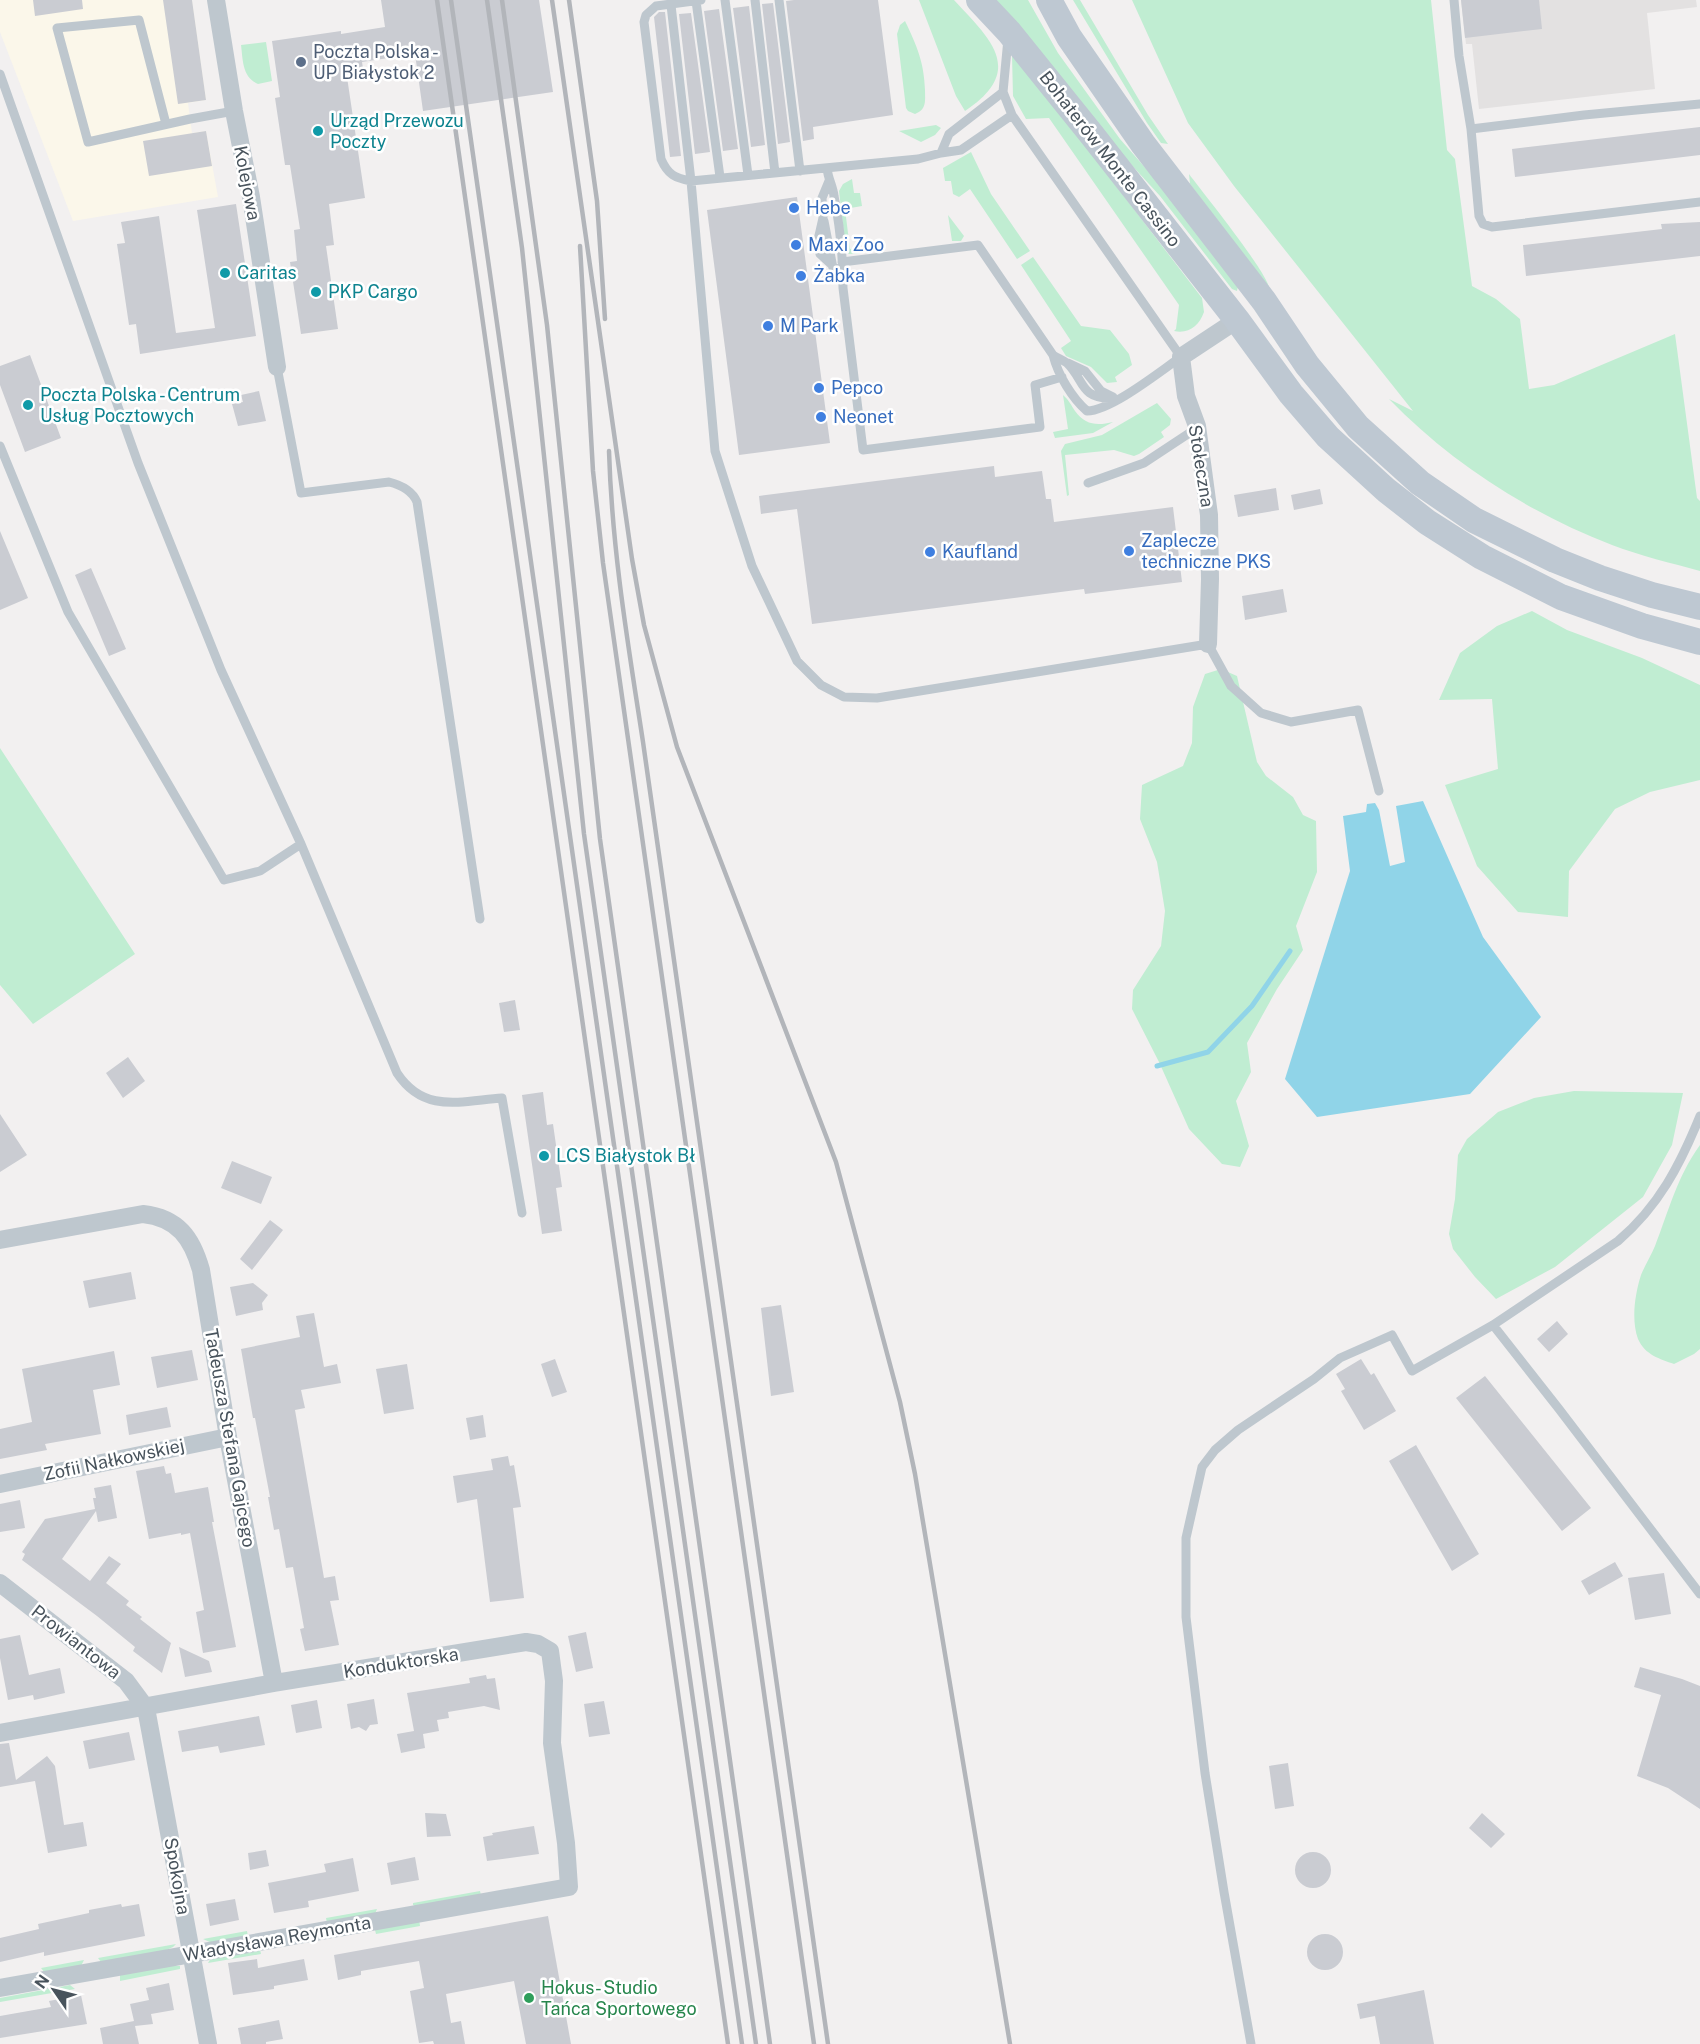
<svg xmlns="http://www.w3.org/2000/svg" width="1700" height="2044" font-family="'Public Sans',sans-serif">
  <rect width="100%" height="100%" fill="#f2f0f0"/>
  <!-- commercial -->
  <path fill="#fbf7ea" d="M0,0H192L206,100L188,103L192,133L206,131L218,197L73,221L0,32Z"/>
  <!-- education -->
  <path fill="#e3e1e1" d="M1461,0H1696L1697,7L1647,13L1655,89L1479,109L1472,44H1466Z"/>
  <!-- green -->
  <path fill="#c0edd2" d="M919,0H954C991,40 1026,70 965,111L956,96Z
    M995,0H1028L1058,53L1120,139L1170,196L1238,286L1237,291L1232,289L1160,196L1115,147Z
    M1073,0H1080L1148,115L1168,144L1161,143L1147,123Z
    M1132,0H1431L1447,150L1455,159L1472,286L1496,299L1520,319L1529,389L1554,385L1675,334L1697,498L1700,501V571C1671,563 1641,556 1612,545C1529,513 1451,463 1389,399L1413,411L1234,186L1188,123Z
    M905,21C917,46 924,62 925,90C925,101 927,109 915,114L908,111L906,108L897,34L900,25Z
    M266,42L272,81L258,84C242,77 243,60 241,45Z
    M1015,54L1202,298L1204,312C1199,326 1189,334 1174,331L1176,329L1179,305L1049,118L1026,119L1013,96L1012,56Z
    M936,125L941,128L935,135L921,142L899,131Z
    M971,152L991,194L1030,251L1017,259L970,189L959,197L953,194L951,181H945L943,168Z
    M1189,174C1203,193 1270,275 1270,291L1190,184Z
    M852,179L854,193H860L862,206L845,209L850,249L863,247L864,250L862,253L849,254L846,251L839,191L843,184Z
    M948,215L964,236L961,241H952Z
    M1033,257L1081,326L1110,330L1129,354L1132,365L1115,377L1117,382L1107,383L1091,367L1066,356L1061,348L1071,341L1021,265Z
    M1063,395C1069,400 1071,405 1075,411C1085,425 1097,426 1113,422L1093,433L1055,438L1053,432L1068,429Z
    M1157,403L1171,419L1170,425L1161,432L1164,437L1139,454L1134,456L1114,450L1065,455L1069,495L1067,496L1061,451L1065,444L1102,435Z
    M1532,611L1567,630L1642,658L1700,685V780L1650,792L1615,809L1569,871L1568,917L1518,912L1477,866L1445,785L1498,769L1492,699L1439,700L1460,653L1497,626Z
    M1221,669L1237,676L1257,762L1266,776L1293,797L1303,815L1316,821L1317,872L1296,926L1303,950L1277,989L1247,1043L1251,1072L1236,1101L1249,1146L1240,1167L1222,1164L1189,1129L1159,1062L1132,1009L1133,990L1161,946L1165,911L1157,862L1140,819L1142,785L1183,766L1192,743L1193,707L1205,674Z
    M0,748L135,954L33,1024L0,985Z
    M1574,1091L1683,1093L1672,1145L1643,1197L1555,1267L1496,1299L1475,1277L1453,1249L1449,1234L1455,1199L1458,1155L1467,1139L1498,1112L1534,1098Z
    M1700,1145V1349L1694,1354L1674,1364C1660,1359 1645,1355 1638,1339C1631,1320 1635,1294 1641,1275C1645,1265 1651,1256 1655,1246C1669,1210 1677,1177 1700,1145Z
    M480,1891L481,1895L415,1906L413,1905V1903Z
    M377,1909L375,1914L327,1923L326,1918Z
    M419,1919L420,1926L376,1934L375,1930Z
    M247,1931L248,1937L212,1943L203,1939Z
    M176,1944L173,1947L164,1951L101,1962L98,1958Z
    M260,1949L261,1954L208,1963L211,1958Z
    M84,1960L81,1966L45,1973L41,1968Z
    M169,1966H180V1969L120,1981V1975Z
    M70,1985L75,1989L0,2002V1998Z"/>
  <!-- water -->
  <path fill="#90d4e8" d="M1423,801L1483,937L1541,1017L1470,1094L1317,1117L1285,1079L1350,871L1343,816L1366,812L1367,804L1375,803L1379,810L1390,866L1405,862L1396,806Z"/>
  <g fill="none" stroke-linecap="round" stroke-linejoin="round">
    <!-- stream -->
    <path stroke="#90d4e8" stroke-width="5" d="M1157,1066L1208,1052L1252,1006L1290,951"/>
  </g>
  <!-- building -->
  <path fill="#caccd2" d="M33,0H82L83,9L35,16Z
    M163,0H192L206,100L178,104Z
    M381,0H539L553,92L423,111L415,54L362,62L364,75L347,77L365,198L329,204L334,245L326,246L338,329L301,334L290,262L297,261L294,230L300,229L290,165H285L275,98L280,97L272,41L341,31V34L385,27Z
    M794,0H878L893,115L813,127L814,139L803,141L786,1Z
    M1461,0H1539L1542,29L1465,38Z
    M773,3L790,142L778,144L762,4Z
    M749,6L765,145L751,147L733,8Z
    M719,9L738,149L723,151L704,11Z
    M659,12H665L681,156L670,157L654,17Z
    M691,13L710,152L695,154L679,14Z
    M1700,127V155L1515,177L1512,149Z
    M206,131L212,166L149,176L143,141Z
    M797,197L830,443L739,455L707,210Z
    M236,204L256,336L140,354L136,324L129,325L117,244L125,243L121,222L159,216L176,333L215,328L197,210Z
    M1700,222V256L1526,276L1523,245L1662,229L1661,224Z
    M30,355L61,438L25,452L0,385V366Z
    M259,391L266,421L238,426L232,404L243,402L241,395Z
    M994,466L995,477L1042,471L1046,499H1051L1054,522L1173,507L1182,582L1085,594L1084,589L812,624L797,509L761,514L759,496Z
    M1276,488L1279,510L1238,517L1234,495Z
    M1320,489L1323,504L1294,510L1291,495Z
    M0,531L28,598L0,610Z
    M91,568L126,649L109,656L75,575Z
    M1283,589L1287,612L1245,620L1242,596Z
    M515,1000L520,1030L504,1032L499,1003Z
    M128,1057L145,1081L123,1098L106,1073Z
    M543,1092L547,1125L553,1124L562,1187L556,1188L562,1231L542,1234L522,1095Z
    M0,1114L27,1155L0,1172Z
    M232,1161L272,1177L261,1204L221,1188Z
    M270,1220L283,1230L252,1270L240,1259Z
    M131,1272L136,1299L89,1308L83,1281Z
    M253,1283L268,1295L262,1303L263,1310L236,1316L230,1287Z
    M781,1305L794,1392L771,1396L761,1308Z
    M314,1313L324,1367L337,1364L341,1383L301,1390L305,1408L295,1410L324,1578L335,1576L339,1600L330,1601L339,1645L305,1651L300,1629L304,1628L293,1567L286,1568L279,1529L274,1530L268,1497H270L255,1418H253L241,1349L300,1337L296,1316Z
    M1557,1321L1568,1334L1549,1352L1537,1339Z
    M192,1350L198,1380L157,1388L151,1357Z
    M114,1351L120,1385L93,1390L101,1434L45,1444L47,1450L0,1459V1429L32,1422L22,1369Z
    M555,1359L567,1392L552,1397L541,1364Z
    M1361,1359L1371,1375L1374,1373L1396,1411L1364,1430L1341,1391L1345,1389L1336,1374Z
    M407,1364L414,1409L384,1414L376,1369Z
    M1485,1376L1591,1508L1562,1531L1456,1398Z
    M167,1407L171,1427L129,1435L126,1415Z
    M483,1415L486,1437L470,1440L466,1418Z
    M1416,1445L1479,1554L1452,1571L1389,1461Z
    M508,1456L510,1466L514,1465L521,1507L513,1508L524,1598L490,1602L477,1499L457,1503L453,1476L493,1470L491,1459Z
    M164,1466L166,1474L171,1473L175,1493L208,1487L214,1522H212L236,1647L203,1653L196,1612L204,1610L190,1533L181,1535V1533L149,1539L136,1471Z
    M111,1485L117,1518L98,1522L96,1511L62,1559L90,1581L109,1556L121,1564L106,1583L129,1601L126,1605L142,1617L140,1619L171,1643L162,1673L133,1651L135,1647L97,1616L22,1560L25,1554L22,1552L45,1519L95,1509L93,1498H96L94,1488Z
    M20,1500L25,1528L0,1532V1504Z
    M1615,1562L1623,1576L1589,1595L1581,1581Z
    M1664,1573L1671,1614L1635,1620L1628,1578Z
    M586,1632L593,1668L576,1672L568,1636Z
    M20,1635L29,1675L60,1668L65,1693L34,1700L33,1695L8,1700L0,1658V1639Z
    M179,1647L209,1661L212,1672L185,1677Z
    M1640,1667L1682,1679L1700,1686V1809L1668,1788L1637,1776L1661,1695L1634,1687Z
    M486,1675L487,1679L495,1678L500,1710L484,1706L448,1712L449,1718L437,1720L439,1731L423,1734L425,1748L401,1753L397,1734L414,1731L407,1693L470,1683L469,1678Z
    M374,1699L378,1724L370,1725L366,1731L359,1727L351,1729L347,1704Z
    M317,1700L322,1728L296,1733L291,1705Z
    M604,1701L610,1734L589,1737L584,1704Z
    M259,1716L265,1745L220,1753L218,1746L182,1752L178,1731Z
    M129,1732L135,1760L89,1769L83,1741Z
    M9,1743L16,1780L47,1756L55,1766L64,1825L83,1822L87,1846L48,1853L35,1781L0,1787V1744Z
    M1288,1763L1294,1806L1275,1809L1269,1766Z
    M425,1813L446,1814L451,1836L427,1837Z
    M1482,1813L1505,1834L1491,1848L1469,1828Z
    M534,1826L539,1854L487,1861L483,1837L493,1835L492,1833Z
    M266,1850L269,1866L250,1870L248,1853Z
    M1295 1870a18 18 0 1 1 36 0a18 18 0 1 1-36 0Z
    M415,1857L419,1880L391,1885L387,1863Z
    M353,1858L359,1891L308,1901L309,1907L274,1913L268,1883L326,1872L324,1864Z
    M235,1899L239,1920L210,1926L206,1904Z
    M121,1904L122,1907L139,1904L145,1936L44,1956V1952L0,1962V1938L39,1929L38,1924L89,1913V1910Z
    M548,1916L571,2044H526L514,1981L446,1994L451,2023L461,2021L465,2044H434L433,2041L419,2043L410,1991L424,1988L419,1961L361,1971V1975L338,1980L334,1955Z
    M1307 1952a18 18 0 1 1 36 0a18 18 0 1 1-36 0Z
    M257,1959L258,1968L304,1959L308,1980L274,1986V1989L233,1995L228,1963Z
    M169,1983L174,2010L151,2014L153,2024L135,2026L139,2044H103L100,2028L134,2021L130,2004L149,2000L146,1988Z
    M1424,1990L1434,2044H1380L1375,2016L1360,2019L1357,2004Z
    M81,1995L87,2024L0,2038V2016L51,2007L49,2001Z
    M279,2020L283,2039L266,2042V2044H241L238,2028Z"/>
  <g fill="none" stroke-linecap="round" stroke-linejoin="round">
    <!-- lane -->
    <path stroke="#bec7ce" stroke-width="9" d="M701,0L656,6L646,15L644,22L661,159C668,175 675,178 691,181L918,159L941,153L961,150L1012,115
      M725,0L748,175
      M755,0L775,173
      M779,0L800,171
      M1454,0L1459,56L1471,129L1479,216L1483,224L1492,227L1700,202
      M696,1L720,177
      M671,5L691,181L715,451L752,566L797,661L821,685L844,697L877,698L1208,644L1231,686L1261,713L1291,722L1358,710L1379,791
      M0,74L138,463L221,670L301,844L397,1073C424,1114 461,1101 502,1098L522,1213
      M166,124L139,20L57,28L88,142L190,119L234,111
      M1471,129L1584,115L1700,104
      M941,153L949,134L1003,92
      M827,168C828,179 833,186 834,196C840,226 843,258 843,288L863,450L1040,427L1035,385L1062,377
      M829,181L822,198L823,218L818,240L820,254L843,275
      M824,221L833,268
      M842,262L978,245L1053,355C1058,375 1072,398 1087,411C1112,410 1159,372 1181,357L1012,115L1003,92L1008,39
      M1053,355C1057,358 1063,360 1067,363C1084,379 1080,399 1111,398
      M1068,363L1085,371L1101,391L1113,397
      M277,367L301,493L389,482C401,485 412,490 417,502L480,919
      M0,446L68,612L224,880L260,871L301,844
      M1088,483L1144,463L1197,428
      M1493,1325L1559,1409L1700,1594
      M1251,2044L1224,1892L1205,1773L1186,1617V1538L1202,1467L1215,1450L1238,1430L1314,1379L1340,1358L1392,1335L1412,1371L1493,1325L1618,1241C1659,1206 1680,1165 1700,1116"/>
    <!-- street -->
    <path stroke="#bec7ce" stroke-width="18" d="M216,0L234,111L251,197L277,367
      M1208,644L1210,579L1209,515L1197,426L1186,396L1181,357L1237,320
      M0,1240L143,1214C178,1218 192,1238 201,1270L228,1437L274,1683
      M0,1484L228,1437
      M0,1583L126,1681L146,1708L208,2044
      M0,1733L274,1683L526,1642L538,1644L550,1651L554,1681L552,1743L566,1843L569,1887L0,1988"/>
    <!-- secondary -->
    <path stroke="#bec8d2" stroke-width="26" d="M979,0L1009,32L1092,135L1237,320L1291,394L1328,437L1386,490L1427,522L1482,557L1561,597L1642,626L1700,642
      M1049,0L1069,37L1143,144L1264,301L1307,365L1358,427L1420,483L1474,520L1555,560L1600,578L1652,595L1700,607"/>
    <!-- rail -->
    <path stroke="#b2b5ba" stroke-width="4.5" d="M437,0L728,2044
      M451,0L742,2044
      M487,0L522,248L584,834L756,2044
      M502,0L547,325L600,839L770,2044
      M552,0L632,559L644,625L677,747L836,1162L900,1402L915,1474L1010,2044
      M569,0L597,201L605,319
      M580,246L593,471L603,563L814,2044
      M609,451C612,550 628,644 643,742L828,2044"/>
  </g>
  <!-- markers -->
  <circle fill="#5c6f8a" stroke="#fff" stroke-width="2" cx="301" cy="62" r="6"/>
  <g fill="#0f9aa8" stroke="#fff" stroke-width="2">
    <circle cx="318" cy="131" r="6"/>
    <circle cx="225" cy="273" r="6"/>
    <circle cx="316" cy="292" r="6"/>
    <circle cx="28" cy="405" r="6"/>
    <circle cx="544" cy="1156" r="6"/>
  </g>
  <g fill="#3f7fe0" stroke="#fff" stroke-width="2">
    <circle cx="794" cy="208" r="6"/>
    <circle cx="796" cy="245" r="6"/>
    <circle cx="801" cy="276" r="6"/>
    <circle cx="768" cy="326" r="6"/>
    <circle cx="819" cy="388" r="6"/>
    <circle cx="821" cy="417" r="6"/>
    <circle cx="1129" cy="551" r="6"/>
    <circle cx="930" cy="552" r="6"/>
  </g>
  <circle fill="#2e9e5b" stroke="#fff" stroke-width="2" cx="529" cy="1998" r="6"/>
  <g text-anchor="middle" stroke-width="5" stroke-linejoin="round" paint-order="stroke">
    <!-- service labels -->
    <g font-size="18" fill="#4e5e75" stroke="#fff" text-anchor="start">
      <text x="313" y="58">Poczta Polska -<tspan x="313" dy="21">UP Białystok 2</tspan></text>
    </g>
    <!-- culture labels -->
    <g font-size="18" fill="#0d838f" stroke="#fff" text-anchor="start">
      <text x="330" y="127">Urząd Przewozu<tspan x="330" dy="21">Poczty</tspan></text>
      <text x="237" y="279">Caritas</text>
      <text x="328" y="298">PKP Cargo</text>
      <text x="40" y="401">Poczta Polska - Centrum<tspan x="40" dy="21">Usług Pocztowych</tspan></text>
      <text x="556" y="1162">LCS Białystok Bł</text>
    </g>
    <!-- street labels -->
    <g font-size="18" fill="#48535c" stroke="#fff">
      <text transform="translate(1110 159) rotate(52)" y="6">Bohaterów Monte Cassino</text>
      <text transform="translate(247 183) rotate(79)" y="6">Kolejowa</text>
      <text transform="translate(1201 466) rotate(81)" y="6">Stołeczna</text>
      <text transform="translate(230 1438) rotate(80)" y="6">Tadeusza Stefana Gajcego</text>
      <text transform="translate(114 1460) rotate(-12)" y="6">Zofii Nałkowskiej</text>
      <text transform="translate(76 1642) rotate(38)" y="6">Prowiantowa</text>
      <text transform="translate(401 1663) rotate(-9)" y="6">Konduktorska</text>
      <text transform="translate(177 1876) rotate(80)" y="6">Spokojna</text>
      <text transform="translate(277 1939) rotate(-10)" y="6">Władysława Reymonta</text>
    </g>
    <!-- shop labels -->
    <g font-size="18" fill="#366cbe" stroke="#fff" text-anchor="start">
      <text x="806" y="214">Hebe</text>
      <text x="808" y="251">Maxi Zoo</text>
      <text x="813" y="282">Żabka</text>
      <text x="780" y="332">M Park</text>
      <text x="831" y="394">Pepco</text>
      <text x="833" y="423">Neonet</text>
      <text x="1141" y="547">Zaplecze<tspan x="1141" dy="21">techniczne PKS</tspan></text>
      <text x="942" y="558">Kaufland</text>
    </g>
    <!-- leisure labels -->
    <g font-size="18" fill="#27864d" stroke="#fff" text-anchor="start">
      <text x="541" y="1994">Hokus- Studio<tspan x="541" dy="21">Tańca Sportowego</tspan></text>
    </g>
  </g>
  <!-- north arrow -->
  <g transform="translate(54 1990) rotate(305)" stroke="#ffffff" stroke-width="4.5" paint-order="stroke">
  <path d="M0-4.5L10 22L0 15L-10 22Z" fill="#48535c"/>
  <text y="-9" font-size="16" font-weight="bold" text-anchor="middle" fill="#48535c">N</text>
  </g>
</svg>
